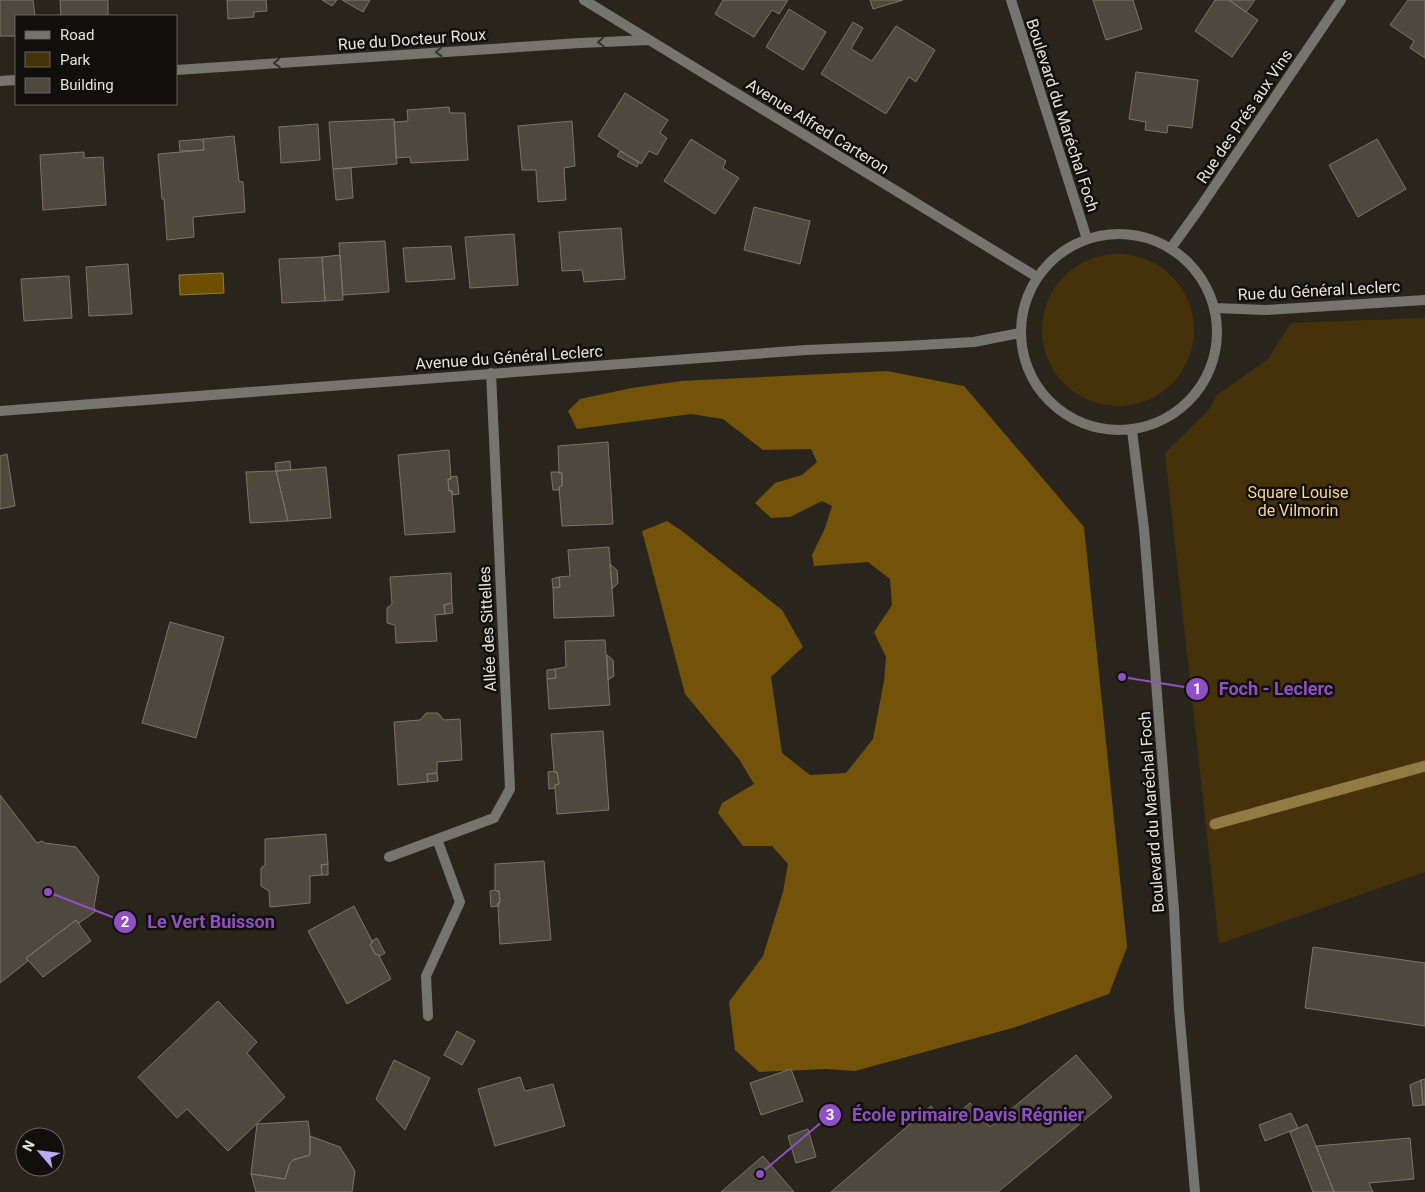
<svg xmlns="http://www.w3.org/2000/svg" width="1425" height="1192" font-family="Roboto,sans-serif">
  <rect width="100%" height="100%" fill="#2a251c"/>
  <!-- green -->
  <path fill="#45320b" d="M1042 330a76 76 0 1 1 152 0a76 76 0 1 1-152 0Z
    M1425,318V872L1219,944L1165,453L1208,411L1217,395L1268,359L1291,323Z"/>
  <!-- forest -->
  <path fill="#73530a" d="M887,371L964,386L1084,527L1127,947L1109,994L1016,1027L855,1071L827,1069L759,1072L735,1050L729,1002L763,956L783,892L788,864L772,846H743L718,813L722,803L754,784L739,759L685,694L642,531L667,521L682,531L782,610L803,647L771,677L782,753L810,775L846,773L873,739L884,681L886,657L874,632L892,605L890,579L868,562L814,566L812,555L825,528L832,506L822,501L790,517L771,518L755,503L775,483L802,475L817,462L811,449L763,450L723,419L691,414L577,429L568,411L580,399L632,388L681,381Z"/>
  <!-- water -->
  <path fill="#6e4f02" stroke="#927b43" d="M223,273L224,293L180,295L179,275Z"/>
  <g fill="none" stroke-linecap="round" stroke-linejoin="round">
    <!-- stream -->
    <path stroke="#927b43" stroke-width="11" d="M1215,824L1425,766"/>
  </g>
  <!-- building -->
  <path fill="#4e483e" stroke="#7a7469" d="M0,0H33L35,16H16V36H0Z
    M60,0H108V16H61Z
    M227,0H266L267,11L254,12V17L228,19Z
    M322,0H337L332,6Z
    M342,0H370L363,12Z
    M723,0H788L779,14L772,10L754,37L715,14Z
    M870,0H903L873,9Z
    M1093,0H1133L1142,29L1106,40Z
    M1215,0H1229L1258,20L1232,57L1195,31Z
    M1229,0H1255L1246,12Z
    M1408,0H1425V58L1410,48L1414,41L1390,25Z
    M789,9L826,32L803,70L766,47Z
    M853,22L863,28L851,49L872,61L896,26L935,50L916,82L909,77L886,114L821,74Z
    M1136,72L1198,80L1192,128L1168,125L1167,133L1145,130L1146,122L1129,119Z
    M625,93L668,120L660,133L667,138L657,155L649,151L641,164L598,136Z
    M449,107L450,113H465L468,160L411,163L410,157L396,158L394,122L408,121L407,110Z
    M394,119L397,164L333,169L329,122Z
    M572,121L575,166L564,168L566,200L538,202L536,170H522L518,126Z
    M318,124L320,160L281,163L279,127Z
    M234,136L239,181L243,182L245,212L193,217L194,237L167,240L164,199H162L158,154L204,150L203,139Z
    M203,139L204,150L180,151L179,141Z
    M691,139L726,161L723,168L739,178L715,214L664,181Z
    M1377,139L1406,189L1358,217L1329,165Z
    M620,151L639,162L637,167L617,156Z
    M84,152V158L103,157L106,205L43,210L40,155Z
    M351,168L353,198L336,200L333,169Z
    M754,207L810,221L800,264L744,250Z
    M621,228L625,279L584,282L582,270L562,271L559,232Z
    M514,234L518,285L470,288L465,237Z
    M385,241L389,292L343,295L339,243Z
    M451,246L455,279L406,282L403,248Z
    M340,255L343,300L325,301L322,257Z
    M322,257L325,301L282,303L279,259Z
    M128,264L132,314L89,316L86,267Z
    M69,276L72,318L24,321L21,279Z
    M608,442L613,524L562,526L559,487L562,486V473H559L558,446Z
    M449,450L451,479H448L449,491H452V495L455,532L405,535L398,455Z
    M7,454L15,506L0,509V456Z
    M290,461L291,470L276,471L275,463Z
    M326,467L331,518L288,521L276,471Z
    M276,471L288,521L250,523L246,472Z
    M551,472H559V473H562V486L559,487L560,490H553Z
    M457,476L459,494L452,495V491H449L448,479H451V477Z
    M609,547L614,616L554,618L553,588L560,587L559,577L570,576L568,550Z
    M610,564L617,570L618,583L612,589Z
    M451,573L452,603L444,605L445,614L435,615L437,641L396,643L395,625L387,623V608L392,604L390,577Z
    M559,577L560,587L553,588L552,579Z
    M452,603L453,613L445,614L444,605Z
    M170,622L224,637L196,738L142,723Z
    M605,640L610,705L549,709L547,679L556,678L555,669L566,667L565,641Z
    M607,655L613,660L614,676L608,680Z
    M555,669L556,678L547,679V670Z
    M426,713H438L444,720L460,719L462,760L437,762V773L427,774L428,782L398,785L394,722L420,720Z
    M603,731L609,810L557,814L555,788V785L559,784L557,772H554V771L551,734Z
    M554,771V772H557L559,784L555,785V788L549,789L548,772Z
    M437,773L438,781L428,782L427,774Z
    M0,795L37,843L42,841L45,843L76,847L99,877L94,907L96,911L79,923L76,920L26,958L28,961L0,983Z
    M326,834L328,864L321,865L322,875L310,876V903L270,907L269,891L261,886V868L265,865V839Z
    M544,861L551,940L500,944L498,906V903H500L499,891H496L495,890V864Z
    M328,864V875H322L321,865Z
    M495,890L496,891H499L500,903H498V906L491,907L490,891Z
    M354,906L372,941V943L370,945L376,955L378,954L391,979L347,1004L308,931Z
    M76,920L91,941L43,977L26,958Z
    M377,938L385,953L380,956L378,954L376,955L370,945L372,943V941Z
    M1313,947L1425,963V1026L1305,1008Z
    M218,1001L257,1042L247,1053L285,1097L228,1151L187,1109L177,1118L138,1077Z
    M457,1031L475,1041L462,1065L444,1055Z
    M1076,1055L1112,1097L998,1192H831L931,1106L945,1124L970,1103L990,1127Z
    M394,1060L430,1078L405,1130L376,1099Z
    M791,1069L803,1101L761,1115L750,1083Z
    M520,1077L525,1091L553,1084L565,1126L495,1146L478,1089Z
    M1425,1079V1105H1423L1421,1080Z
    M1421,1080L1423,1105L1413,1106L1410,1085Z
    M1291,1113L1298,1128L1265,1141L1259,1125Z
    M308,1121L310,1136V1155L293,1160L290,1163L285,1179L251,1174L257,1124Z
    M1307,1124L1316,1146L1334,1192H1313L1290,1132Z
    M808,1129L816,1157L796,1163L788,1136Z
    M310,1136L340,1147L355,1171L352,1192H256L251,1174L285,1179L290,1163L293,1160L310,1155Z
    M1410,1138L1414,1179L1369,1183L1373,1192H1334L1316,1146Z
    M763,1156L794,1192H721Z"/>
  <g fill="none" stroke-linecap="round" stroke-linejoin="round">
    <!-- minor -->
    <path stroke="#76746f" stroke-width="10" d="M584,0L1037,277
      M176,70L580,43L649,40
      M0,81L16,80
      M1171,248L1199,209L1341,0
      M0,411L806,350L904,346L974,342L1020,333
      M389,857L494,818L510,789L491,373
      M428,1016L426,976L460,902L437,839"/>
    <!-- tertiary -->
    <path stroke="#76746f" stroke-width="10" d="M1011,0L1087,239
      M1021 332a98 98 0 1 1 196 0a98 98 0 1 1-196 0Z
      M1215,308L1266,310L1425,300
      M1132,430L1144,529L1174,910L1179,1009L1195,1192"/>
  </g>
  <!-- one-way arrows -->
  <defs><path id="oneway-chevron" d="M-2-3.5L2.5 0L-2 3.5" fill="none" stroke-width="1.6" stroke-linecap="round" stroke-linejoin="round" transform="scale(1.25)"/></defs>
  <g stroke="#34322e">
    <use href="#oneway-chevron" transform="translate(601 42) rotate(177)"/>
    <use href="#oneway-chevron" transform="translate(439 52) rotate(176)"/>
    <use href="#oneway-chevron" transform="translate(277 63) rotate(176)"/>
  </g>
  <g text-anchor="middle" stroke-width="5" stroke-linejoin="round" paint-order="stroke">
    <!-- street labels -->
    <g font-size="16" fill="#e6e2dc" stroke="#110f0b">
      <text transform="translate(412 39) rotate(-4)" y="6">Rue du Docteur Roux</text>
      <text transform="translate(1063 115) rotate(72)" y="6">Boulevard du Maréchal Foch</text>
      <text transform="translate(1244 116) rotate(-56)" y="6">Rue des Prés aux Vins</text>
      <text transform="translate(818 126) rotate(32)" y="6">Avenue Alfred Carteron</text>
      <text transform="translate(1319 290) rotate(-3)" y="6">Rue du Général Leclerc</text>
      <text transform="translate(509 357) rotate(-4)" y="6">Avenue du Général Leclerc</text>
      <text transform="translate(487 629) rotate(-93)" y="6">Allée des Sittelles</text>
      <text transform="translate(1151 812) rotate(-94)" y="6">Boulevard du Maréchal Foch</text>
    </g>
    <!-- park labels -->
    <g font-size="16" fill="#f8d598" stroke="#110f0b">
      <text x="1298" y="498">Square Louise<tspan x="1298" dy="18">de Vilmorin</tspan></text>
    </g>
  </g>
  <!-- callouts -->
  <path fill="none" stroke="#9050c5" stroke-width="2" d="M1122 677L1197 689M48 892L125 922M760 1174L830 1115"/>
  <g fill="#9050c5" stroke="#110f0b" stroke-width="2">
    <circle cx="1122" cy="677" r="5"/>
    <circle cx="48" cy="892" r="5"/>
    <circle cx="760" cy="1174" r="5"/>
    <circle cx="1197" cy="689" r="12"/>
    <circle cx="125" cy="922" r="12"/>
    <circle cx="830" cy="1115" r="12"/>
  </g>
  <g font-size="15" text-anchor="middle" font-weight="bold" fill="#fff">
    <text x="1197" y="694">1</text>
    <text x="125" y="927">2</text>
    <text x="830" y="1120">3</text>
  </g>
  <g font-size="18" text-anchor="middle" font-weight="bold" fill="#9050c5" stroke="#110f0b" stroke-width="5" stroke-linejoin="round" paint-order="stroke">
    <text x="1276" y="695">Foch - Leclerc</text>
    <text x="211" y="928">Le Vert Buisson</text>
    <text x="968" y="1121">École primaire Davis Régnier</text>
  </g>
  <!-- legend -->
  <rect x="15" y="15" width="162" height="90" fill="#110f0b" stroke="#66635f"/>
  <rect x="25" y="31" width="25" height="8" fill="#76746f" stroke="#66635f"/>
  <text x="60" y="40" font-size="15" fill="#e6e2dc">Road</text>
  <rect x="25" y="52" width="25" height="15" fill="#45320b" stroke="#66635f"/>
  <text x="60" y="65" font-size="15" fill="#e6e2dc">Park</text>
  <rect x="25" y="78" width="25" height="15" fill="#4e483e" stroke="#66635f"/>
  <text x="60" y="90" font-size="15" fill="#e6e2dc">Building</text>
  <!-- north arrow -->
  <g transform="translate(40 1152) rotate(298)"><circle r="24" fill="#110f0b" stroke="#66635f"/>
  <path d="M0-4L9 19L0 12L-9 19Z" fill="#b8abf7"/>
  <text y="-8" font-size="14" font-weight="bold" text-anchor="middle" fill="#e6e2dc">N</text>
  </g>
</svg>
